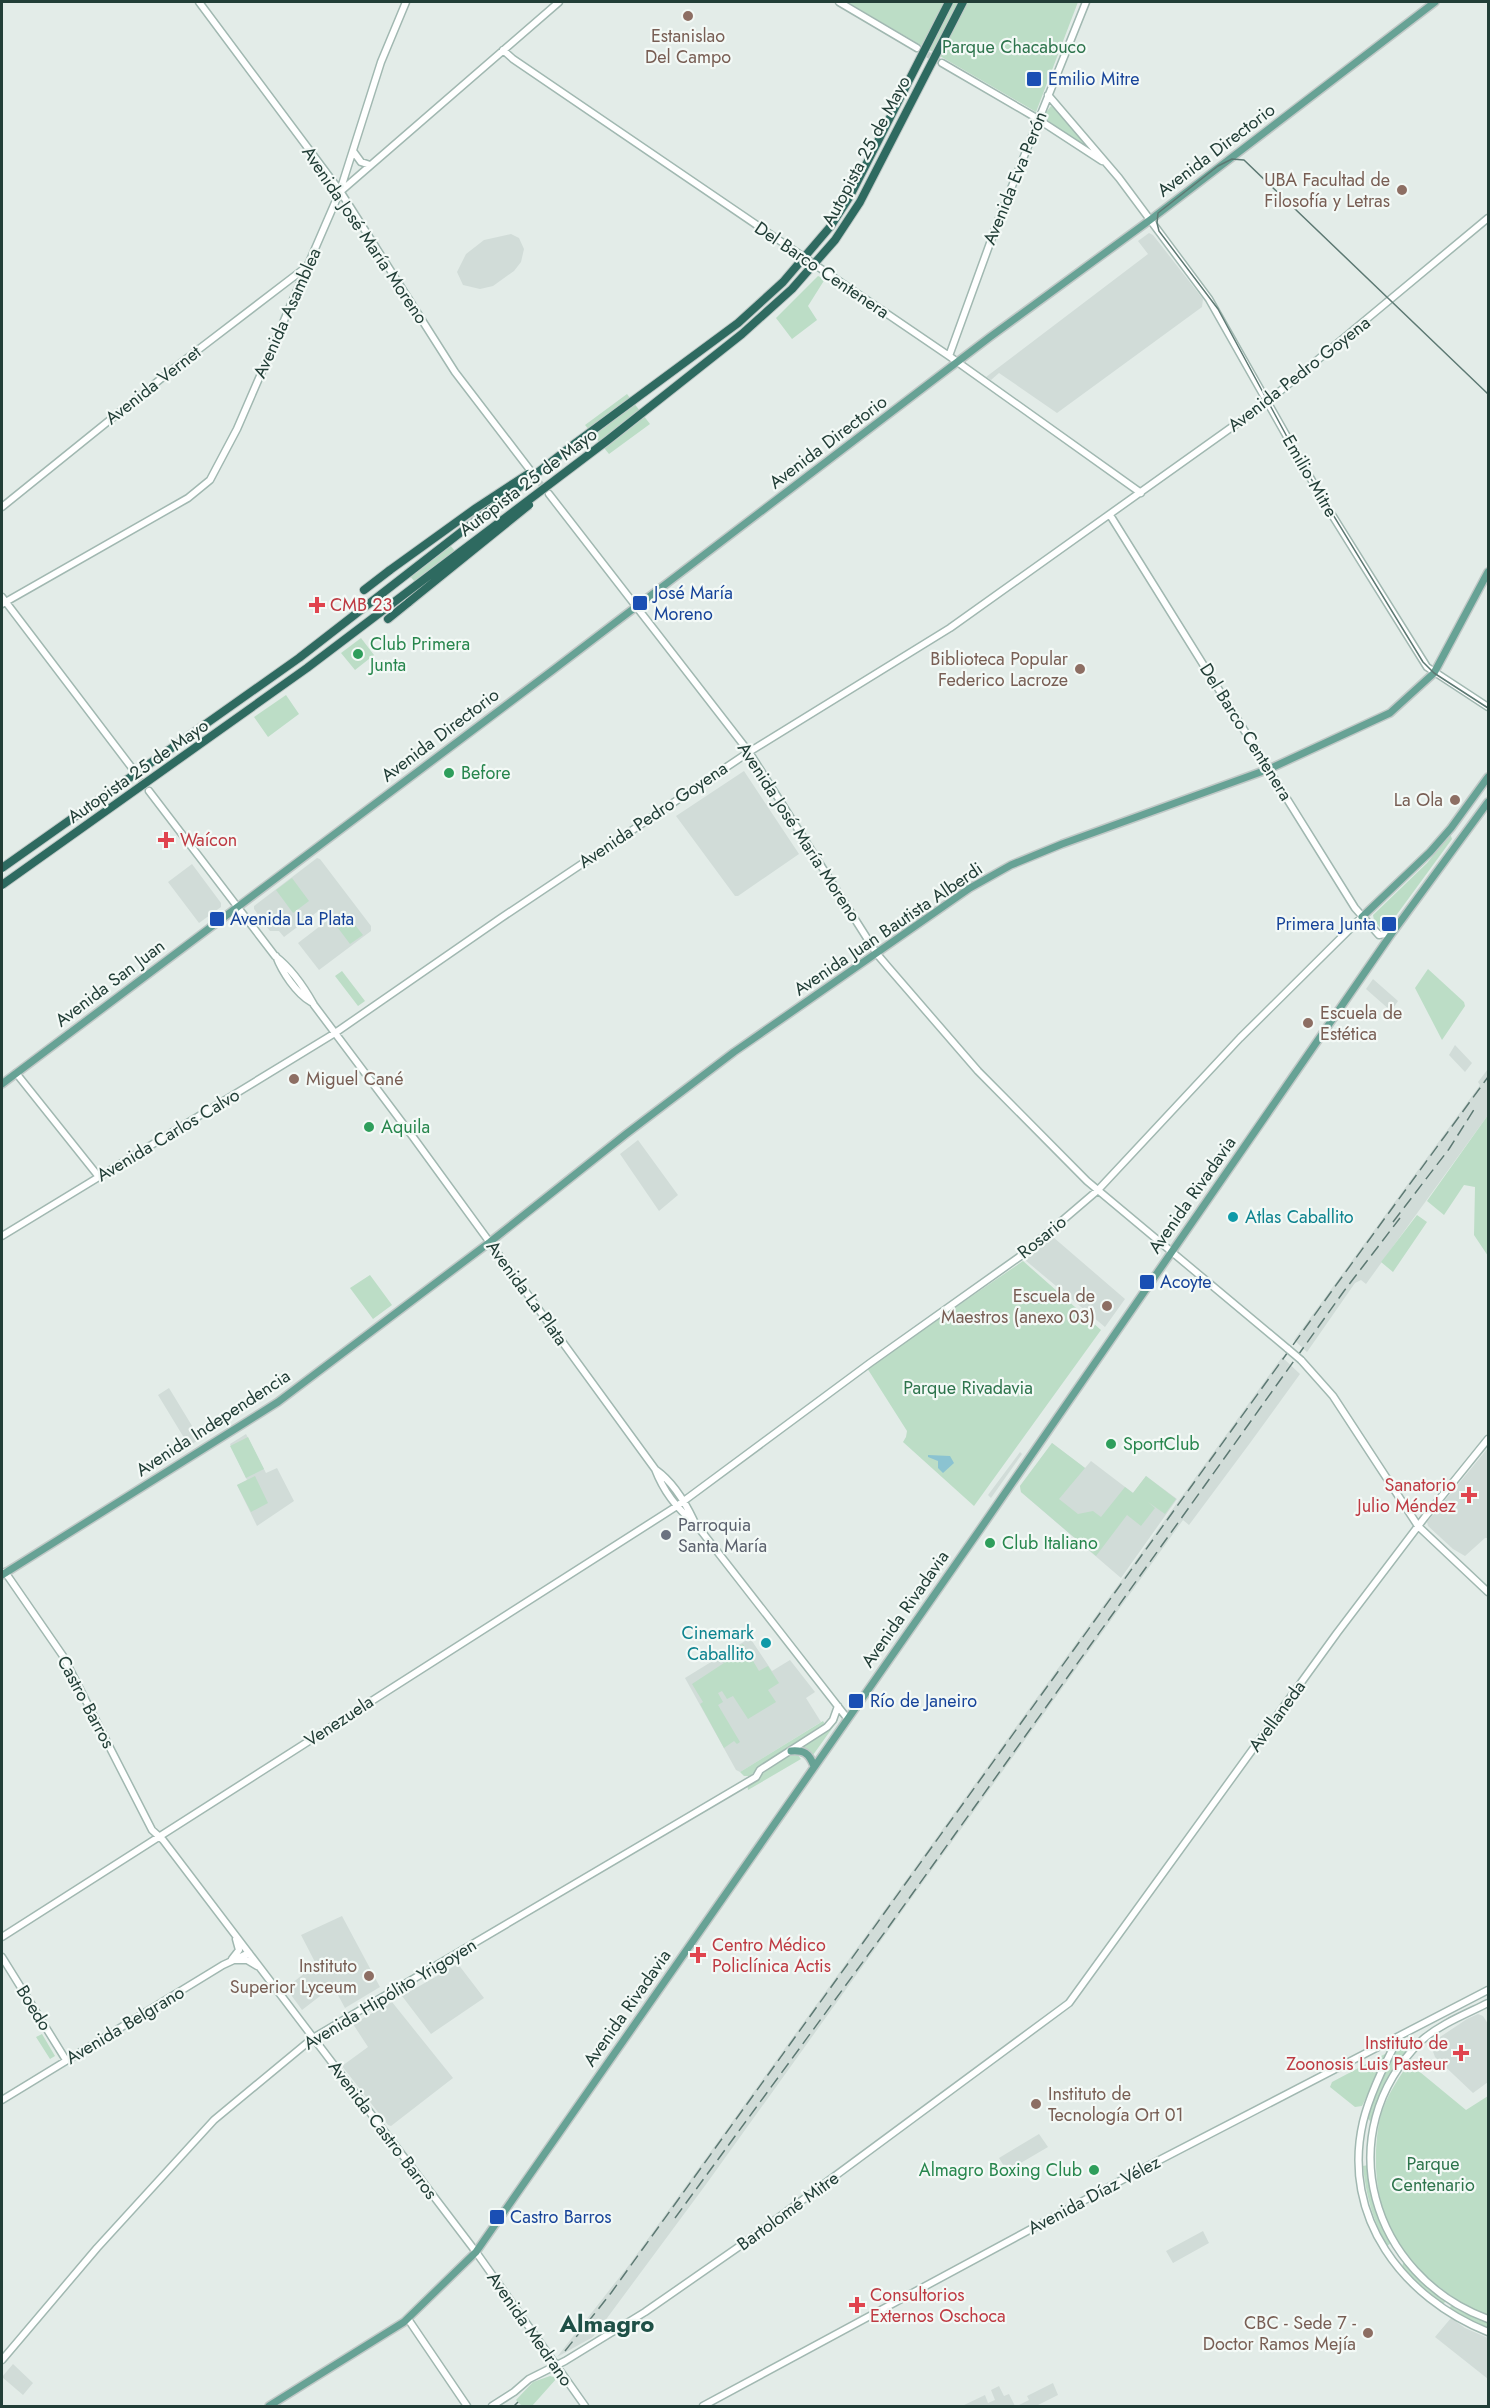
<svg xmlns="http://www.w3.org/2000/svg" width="1490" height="2408" font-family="Jost,sans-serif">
  <rect width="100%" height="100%" fill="#e3ece8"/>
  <!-- built -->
  <path fill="#d1dcd8" d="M1149,233L1153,235L1203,299L1202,307L1057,413L999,373L991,380L986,377L1148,254L1138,241Z
    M511,234L519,238L524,249L521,262L514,271L493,286L480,289L463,285L457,272L466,254L484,240Z
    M744,771L799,854L738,896H735L676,816Z
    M317,858L320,859L371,926V931L319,970L298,943L328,920L321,909L284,937L279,931H270L254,909V906Z
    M192,864L221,903V907L199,923L168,882Z
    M1373,979L1398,1001L1391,1011L1366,989Z
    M1455,1045L1472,1063L1465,1072L1449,1055Z
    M1488,1069V1115L1366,1284L1361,1280L1355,1283L1307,1352L1294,1340L1480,1085L1478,1082Z
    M638,1140L678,1195L659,1211L620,1154Z
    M1053,1237L1125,1299L1105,1327L1025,1260Z
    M1282,1357L1300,1374L1250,1443L1189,1525L1183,1520L707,2183L593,2337L557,2357L629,2265Z
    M169,1388L200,1439L189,1446L158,1395Z
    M246,1434L266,1473L277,1468L294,1501L257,1526L237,1485L247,1480L230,1444Z
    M1052,1443L1085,1468L1091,1461L1133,1493L1146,1476L1177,1499L1121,1578L1021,1492L1020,1486Z
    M1488,1448V1538H1485L1465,1556L1453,1549L1428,1526L1427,1522Z
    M1020,1452L1022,1454L991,1498L988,1495Z
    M750,1638L772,1671L790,1660L815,1692L806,1698L821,1722L740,1772L736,1770L685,1678Z
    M342,1916L380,1987L345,2008L333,1986L302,2010L286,1988L316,1964L301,1935Z
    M458,1964L484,1998L431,2034L402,1996Z
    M392,2002L453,2078L391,2126L388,2125L342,2066L368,2047L353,2024Z
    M1478,2014L1483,2016L1488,2024V2082L1473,2093L1435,2057L1432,2049L1434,2041L1467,2019Z
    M1039,2134L1048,2147L1007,2171L999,2158Z
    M1203,2231L1209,2243L1173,2263L1166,2251Z
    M1451,2318L1465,2328L1488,2338V2379L1435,2337Z
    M13,2364L33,2383L23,2395L2,2377Z
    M1053,2383L1058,2395L1036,2406H1017L1029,2400L1027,2396Z
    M999,2386L1004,2396L1009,2394L1015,2406H962L985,2395L988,2403L995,2400L991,2390Z"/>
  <!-- green -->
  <path fill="#bcddc6" d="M847,2H1078L1036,112Z
    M1051,106L1055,108L1103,161L1046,119L1044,115Z
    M818,276L825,279L808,306L817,320L792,339L776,318Z
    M627,394L650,424L609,454L585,425Z
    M445,539L459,556L419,586L404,570Z
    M361,638L374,655L355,670L341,653Z
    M286,695L299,714L268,737L254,717Z
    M1449,836H1451L1452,839L1387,928L1382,930L1374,920L1373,915L1427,863Z
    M292,878L309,901L293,913L276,890Z
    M344,911L363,935L350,944L332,920Z
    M1428,969L1464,1002L1465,1006L1442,1040L1415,988Z
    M342,971L365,1001L358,1006L335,976Z
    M1488,1115V1256L1474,1235L1475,1187L1464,1185L1444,1215L1427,1201Z
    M1417,1215L1427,1222L1393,1272L1381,1262Z
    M1023,1261L1101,1330L974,1506L903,1442L906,1437L907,1431L867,1368Z
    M370,1275L392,1305L373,1319L350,1288Z
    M248,1437L264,1469L246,1478L230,1446Z
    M1052,1443L1085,1468L1059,1499L1078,1514L1093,1511L1101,1517L1125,1487L1133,1493L1146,1476L1176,1499L1165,1514L1148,1502L1155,1508L1141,1526L1127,1515L1096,1556L1021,1492L1020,1486Z
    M255,1476L268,1503L251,1512L237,1485Z
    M743,1644L759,1671L768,1666L779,1683L768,1690L776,1702L748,1719L733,1696L727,1699L722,1691L718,1693L723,1702L718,1705L740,1742L737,1744L734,1741L724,1748L700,1704L703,1702L692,1684L724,1663L721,1658Z
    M836,1717L838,1720L813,1755L801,1747Z
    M823,1721L826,1726L749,1776H744L740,1772Z
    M793,1753L797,1754L801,1759L748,1790L747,1784Z
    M42,2034L55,2056L50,2059L36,2037Z
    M1420,2037C1405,2055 1390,2074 1380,2096C1376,2104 1376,2116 1370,2121L1367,2117L1393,2054L1396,2049Z
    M1385,2054L1386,2056L1362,2106L1355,2107L1330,2087L1332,2082Z
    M1409,2063L1466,2110L1488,2096V2317C1470,2311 1454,2298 1438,2286C1393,2251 1374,2207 1376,2151C1377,2136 1378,2120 1384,2106C1390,2091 1400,2076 1409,2063Z
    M1368,2165C1370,2194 1378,2218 1391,2243L1387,2246C1373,2220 1366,2196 1363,2166Z
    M1403,2263H1405L1446,2300L1443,2305L1402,2268Z
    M1452,2305L1464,2313L1488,2323V2329L1447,2310Z
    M550,2376L557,2378L532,2406H522L516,2400L533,2382Z"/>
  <!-- water -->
  <path fill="#8bc3d1" d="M928,1455L950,1456L954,1463L943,1473L938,1468V1461L928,1457Z"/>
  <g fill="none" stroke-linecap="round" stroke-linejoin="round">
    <!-- secondary-tunnel -->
    <path stroke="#bcc9c5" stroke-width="6" stroke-dasharray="6 3" stroke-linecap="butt" d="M920,50L942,63
      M533,474L547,492
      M134,771L149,791"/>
    <defs>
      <path id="secondary" d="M199,2L340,191L455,372L530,470
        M839,2L917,48
        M503,50L513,59L949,356L1141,493
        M942,63L1033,116L1102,161
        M1048,95L1119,178L1209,299L1324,502L1427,667L1488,707
        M353,151L361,162L370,165
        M341,191L559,2
        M949,356L998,221L1086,2
        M549,494L749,752L877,954L888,967L978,1071L1087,1181L1288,1349
        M2,507L173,369L305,268
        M1110,515L1355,908L1379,935L1392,933
        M2,597L132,768
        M2,604L188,498L210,480L237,429L340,191L381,62L406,2
        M149,791L275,956C292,969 304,987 314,1005L413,1137L655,1469C663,1490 677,1509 695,1523L847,1718
        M276,956C282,972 296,993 311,1002
        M16,1073L99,1177
        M2,1236L335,1033L501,918L749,752L950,628L1267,402L1488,218
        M1301,1360L1333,1396L1418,1526L1488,1592
        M656,1470C673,1482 685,1502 694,1521
        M5,1572L63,1656L152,1830L163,1840L476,2252L585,2406
        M2,1937L677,1506L870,1363L1022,1255L1098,1190L1240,1038L1362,917
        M2,1957L66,2060
        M232,1959L239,1950L236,1939
        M236,1960H247L257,1966
        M1488,2003C1466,2014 1440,2024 1421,2041C1328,2133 1371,2276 1488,2319
        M1399,2037C1385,2063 1370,2093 1363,2122C1341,2217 1403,2298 1488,2332
        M2,2100L223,1965L249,1953
        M408,2319L467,2406
        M2,2360L97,2248L214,2120L313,2038L756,1777L760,1770L827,1727L833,1720L838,1706
        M492,2406L514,2392L529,2379L565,2361L645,2312L747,2241L1069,2003L1337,1633L1425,1517L1488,1439
        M703,2406L1146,2167L1488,1990"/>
      <path id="primary" d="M1362,917L1430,852L1451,828L1488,777
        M2,1084L553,670L990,337L1150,220L1435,2
        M2,1575L278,1402L490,1242L626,1134L734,1052L970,888L1011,865L1062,844L1269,769L1390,713L1434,673L1488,572
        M791,1751C804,1750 809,1753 814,1766
        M269,2406L404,2322L476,2252L981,1528L1392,933L1488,802"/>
      <path id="highway" d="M364,590L390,570
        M388,619L409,602"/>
    </defs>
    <!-- secondary casing -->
    <use href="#secondary" stroke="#a1b8b1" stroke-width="9"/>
    <!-- primary casing -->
    <use href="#primary" stroke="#c1c9c7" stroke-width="10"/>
    <!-- highway casing -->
    <use href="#highway" stroke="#c1c9c7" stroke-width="10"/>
    <!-- secondary -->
    <use href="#secondary" stroke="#fff" stroke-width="6"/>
    <!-- primary -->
    <use href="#primary" stroke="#67a295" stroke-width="7"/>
    <!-- highway -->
    <use href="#highway" stroke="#2e6a60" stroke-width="8"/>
    <!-- tram -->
    <path stroke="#5d7973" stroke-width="1.5" d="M1488,394L1244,160L1232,159L1218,166L1158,213L1157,223L1159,231L1218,309L1299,459L1423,662L1434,673L1488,708"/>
    <!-- rail -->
    <path stroke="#5d7973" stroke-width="1.5" stroke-dasharray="12 6" stroke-linecap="butt" d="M1393,1222L1449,1149L1475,1108
      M675,2218L890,1925L1344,1291L1400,1218
      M565,2351L611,2293L1339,1281L1488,1077
      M514,2406L518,2402"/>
    <defs>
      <path id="secondary-bridge" d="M1288,1349L1301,1360"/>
      <path id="highway-bridge" d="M390,570L476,508L528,474
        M409,602L529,505
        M2,868L299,658L577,442L738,323L783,282L830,227L850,196L949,2
        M2,885L307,668L608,440L742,334L792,289L835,240L860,202L963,2"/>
    </defs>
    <!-- secondary-bridge casing -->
    <use href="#secondary-bridge" stroke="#a1b8b1" stroke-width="9" stroke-linecap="butt"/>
    <!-- highway-bridge casing -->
    <use href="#highway-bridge" stroke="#c1c9c7" stroke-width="10" stroke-linecap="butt"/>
    <!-- secondary-bridge -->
    <use href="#secondary-bridge" stroke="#fff" stroke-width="6"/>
    <!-- highway-bridge -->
    <use href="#highway-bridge" stroke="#2e6a60" stroke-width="8"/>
  </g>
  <!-- markers -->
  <g fill="#8d6e63" stroke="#f3f9f6" stroke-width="2">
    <circle cx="688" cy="16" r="6"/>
    <circle cx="1402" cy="190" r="6"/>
    <circle cx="1080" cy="669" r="6"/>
    <circle cx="1455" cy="800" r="6"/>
    <circle cx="1308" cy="1023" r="6"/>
    <circle cx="294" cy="1079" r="6"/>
    <circle cx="1107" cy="1306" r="6"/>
    <circle cx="369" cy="1976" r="6"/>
    <circle cx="1036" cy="2104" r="6"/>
    <circle cx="1368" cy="2333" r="6"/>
  </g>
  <g fill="#1a4fb4" stroke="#f3f9f6" stroke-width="2">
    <rect x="1026" y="71" width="16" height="16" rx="3"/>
    <rect x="632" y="595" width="16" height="16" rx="3"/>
    <rect x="209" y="911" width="16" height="16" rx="3"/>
    <rect x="1381" y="916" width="16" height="16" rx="3"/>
    <rect x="1139" y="1274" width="16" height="16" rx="3"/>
    <rect x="848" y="1693" width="16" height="16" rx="3"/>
    <rect x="489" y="2209" width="16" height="16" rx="3"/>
  </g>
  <g fill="#e0444e" stroke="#f3f9f6" stroke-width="2">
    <path d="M314 596h6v6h6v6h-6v6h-6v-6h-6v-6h6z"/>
    <path d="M163 831h6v6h6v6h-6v6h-6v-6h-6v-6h6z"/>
    <path d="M1466 1486h6v6h6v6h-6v6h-6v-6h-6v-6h6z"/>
    <path d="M695 1946h6v6h6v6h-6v6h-6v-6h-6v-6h6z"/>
    <path d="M1458 2044h6v6h6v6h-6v6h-6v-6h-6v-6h6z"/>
    <path d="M854 2296h6v6h6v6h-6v6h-6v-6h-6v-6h6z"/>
  </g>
  <g fill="#2e9e5b" stroke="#f3f9f6" stroke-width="2">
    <circle cx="358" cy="654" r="6"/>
    <circle cx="449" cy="773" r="6"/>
    <circle cx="369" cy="1127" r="6"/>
    <circle cx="1111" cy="1444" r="6"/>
    <circle cx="990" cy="1543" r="6"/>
    <circle cx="1094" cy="2170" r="6"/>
  </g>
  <g fill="#0f9aa8" stroke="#f3f9f6" stroke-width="2">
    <circle cx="1233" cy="1217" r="6"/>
    <circle cx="766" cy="1643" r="6"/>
  </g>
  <circle fill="#6b7280" stroke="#f3f9f6" stroke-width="2" cx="666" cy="1535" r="6"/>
  <g text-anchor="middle" stroke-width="4.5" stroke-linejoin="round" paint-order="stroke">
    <!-- education labels -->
    <g font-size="18" fill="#785e54" stroke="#f3f9f6" text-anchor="end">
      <text x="688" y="42" text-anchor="middle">Estanislao<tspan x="688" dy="21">Del Campo</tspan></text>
      <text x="1390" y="186">UBA Facultad de<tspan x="1390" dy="21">Filosofía y Letras</tspan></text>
      <text x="1068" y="665">Biblioteca Popular<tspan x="1068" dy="21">Federico Lacroze</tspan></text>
      <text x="1443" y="806">La Ola</text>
      <text x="1320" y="1019" text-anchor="start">Escuela de<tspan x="1320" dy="21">Estética</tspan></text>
      <text x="306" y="1085" text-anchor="start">Miguel Cané</text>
      <text x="1095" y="1302">Escuela de<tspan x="1095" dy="21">Maestros (anexo 03)</tspan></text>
      <text x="357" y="1972">Instituto<tspan x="357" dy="21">Superior Lyceum</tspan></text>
      <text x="1048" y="2100" text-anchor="start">Instituto de<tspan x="1048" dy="21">Tecnología Ort 01</tspan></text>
      <text x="1356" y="2329">CBC - Sede 7 -<tspan x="1356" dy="21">Doctor Ramos Mejía</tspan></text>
    </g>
    <!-- park labels -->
    <g font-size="18" fill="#2d744c" stroke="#f3f9f6">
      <text x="1014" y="53">Parque Chacabuco</text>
      <text x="968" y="1394">Parque Rivadavia</text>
      <text x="1433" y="2170">Parque<tspan x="1433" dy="21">Centenario</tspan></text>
    </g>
    <!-- transit labels -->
    <g font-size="18" fill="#164399" stroke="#f3f9f6" text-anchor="start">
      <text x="1048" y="85">Emilio Mitre</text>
      <text x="654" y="599">José María<tspan x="654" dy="21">Moreno</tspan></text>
      <text x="230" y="925">Avenida La Plata</text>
      <text x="1376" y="930" text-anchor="end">Primera Junta</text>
      <text x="1160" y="1288">Acoyte</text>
      <text x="870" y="1707">Río de Janeiro</text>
      <text x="510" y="2223">Castro Barros</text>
    </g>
    <!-- street labels -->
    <g font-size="18" fill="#223e37" stroke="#f3f9f6">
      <text transform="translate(1216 150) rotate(-37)" y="6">Avenida Directorio</text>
      <text transform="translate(866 151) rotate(-62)" y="6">Autopista 25 de Mayo</text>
      <text transform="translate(1015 178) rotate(-68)" y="6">Avenida Eva Perón</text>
      <text transform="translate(365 235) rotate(56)" y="6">Avenida José María Moreno</text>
      <text transform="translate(822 270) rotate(34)" y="6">Del Barco Centenera</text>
      <text transform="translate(287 313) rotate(-66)" y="6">Avenida Asamblea</text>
      <text transform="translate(1299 374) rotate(-38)" y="6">Avenida Pedro Goyena</text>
      <text transform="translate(153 385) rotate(-38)" y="6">Avenida Vernet</text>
      <text transform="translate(828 442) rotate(-37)" y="6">Avenida Directorio</text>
      <text transform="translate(1310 476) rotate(60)" y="6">Emilio Mitre</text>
      <text transform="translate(528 482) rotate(-37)" y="6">Autopista 25 de Mayo</text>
      <text transform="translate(1246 732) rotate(58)" y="6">Del Barco Centenera</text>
      <text transform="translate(440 735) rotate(-37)" y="6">Avenida Directorio</text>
      <text transform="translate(138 771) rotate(-35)" y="6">Autopista 25 de Mayo</text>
      <text transform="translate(653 815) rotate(-34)" y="6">Avenida Pedro Goyena</text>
      <text transform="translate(799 832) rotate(57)" y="6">Avenida José María Moreno</text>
      <text transform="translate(888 929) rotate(-34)" y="6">Avenida Juan Bautista Alberdi</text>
      <text transform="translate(110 983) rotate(-37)" y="6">Avenida San Juan</text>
      <text transform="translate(168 1135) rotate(-31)" y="6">Avenida Carlos Calvo</text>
      <text transform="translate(1192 1195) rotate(-55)" y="6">Avenida Rivadavia</text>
      <text transform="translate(1042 1237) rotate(-39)" y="6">Rosario</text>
      <text transform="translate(527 1293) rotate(54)" y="6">Avenida La Plata</text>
      <text transform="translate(213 1423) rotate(-33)" y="6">Avenida Independencia</text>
      <text transform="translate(905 1609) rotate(-55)" y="6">Avenida Rivadavia</text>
      <text transform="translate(86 1702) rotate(62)" y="6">Castro Barros</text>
      <text transform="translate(1277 1716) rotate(-54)" y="6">Avellaneda</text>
      <text transform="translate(339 1721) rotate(-33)" y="6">Venezuela</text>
      <text transform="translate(390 1994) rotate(-31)" y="6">Avenida Hipólito Yrigoyen</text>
      <text transform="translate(34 2008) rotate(58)" y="6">Boedo</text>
      <text transform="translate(627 2008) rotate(-55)" y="6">Avenida Rivadavia</text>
      <text transform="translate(125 2025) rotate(-31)" y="6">Avenida Belgrano</text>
      <text transform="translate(383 2130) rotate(53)" y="6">Avenida Castro Barros</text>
      <text transform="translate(1094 2195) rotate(-28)" y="6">Avenida Díaz Vélez</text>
      <text transform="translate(788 2211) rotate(-36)" y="6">Bartolomé Mitre</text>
      <text transform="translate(530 2329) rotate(55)" y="6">Avenida Medrano</text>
    </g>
    <!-- health labels -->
    <g font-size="18" fill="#be3a42" stroke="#f3f9f6" text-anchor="start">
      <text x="330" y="611">CMB 23</text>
      <text x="180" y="846">Waícon</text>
      <text x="1456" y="1491" text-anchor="end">Sanatorio<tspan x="1456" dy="21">Julio Méndez</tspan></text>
      <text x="712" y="1951">Centro Médico<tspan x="712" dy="21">Policlínica Actis</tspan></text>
      <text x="1448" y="2049" text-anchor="end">Instituto de<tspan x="1448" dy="21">Zoonosis Luis Pasteur</tspan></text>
      <text x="870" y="2301">Consultorios<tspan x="870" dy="21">Externos Oschoca</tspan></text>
    </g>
    <!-- leisure labels -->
    <g font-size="18" fill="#27864d" stroke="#f3f9f6" text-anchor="start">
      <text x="370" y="650">Club Primera<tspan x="370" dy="21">Junta</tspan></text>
      <text x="461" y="779">Before</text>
      <text x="381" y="1133">Aquila</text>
      <text x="1123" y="1450">SportClub</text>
      <text x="1002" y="1549">Club Italiano</text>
      <text x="1082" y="2176" text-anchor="end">Almagro Boxing Club</text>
    </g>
    <!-- culture labels -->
    <g font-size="18" fill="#0d838f" stroke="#f3f9f6" text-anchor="start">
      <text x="1245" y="1223">Atlas Caballito</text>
      <text x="754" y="1639" text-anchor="end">Cinemark<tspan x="754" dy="21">Caballito</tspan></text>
    </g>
    <!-- worship labels -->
    <g font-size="18" fill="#5b616d" stroke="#f3f9f6" text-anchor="start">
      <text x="678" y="1531">Parroquia<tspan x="678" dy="21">Santa María</tspan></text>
    </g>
    <!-- district labels -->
    <g font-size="24" font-weight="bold" fill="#1e5046" stroke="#f3f9f6">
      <text x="607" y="2332">Almagro</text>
    </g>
  </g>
  <!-- border -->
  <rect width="1490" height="2408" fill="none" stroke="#223e37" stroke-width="6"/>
</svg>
